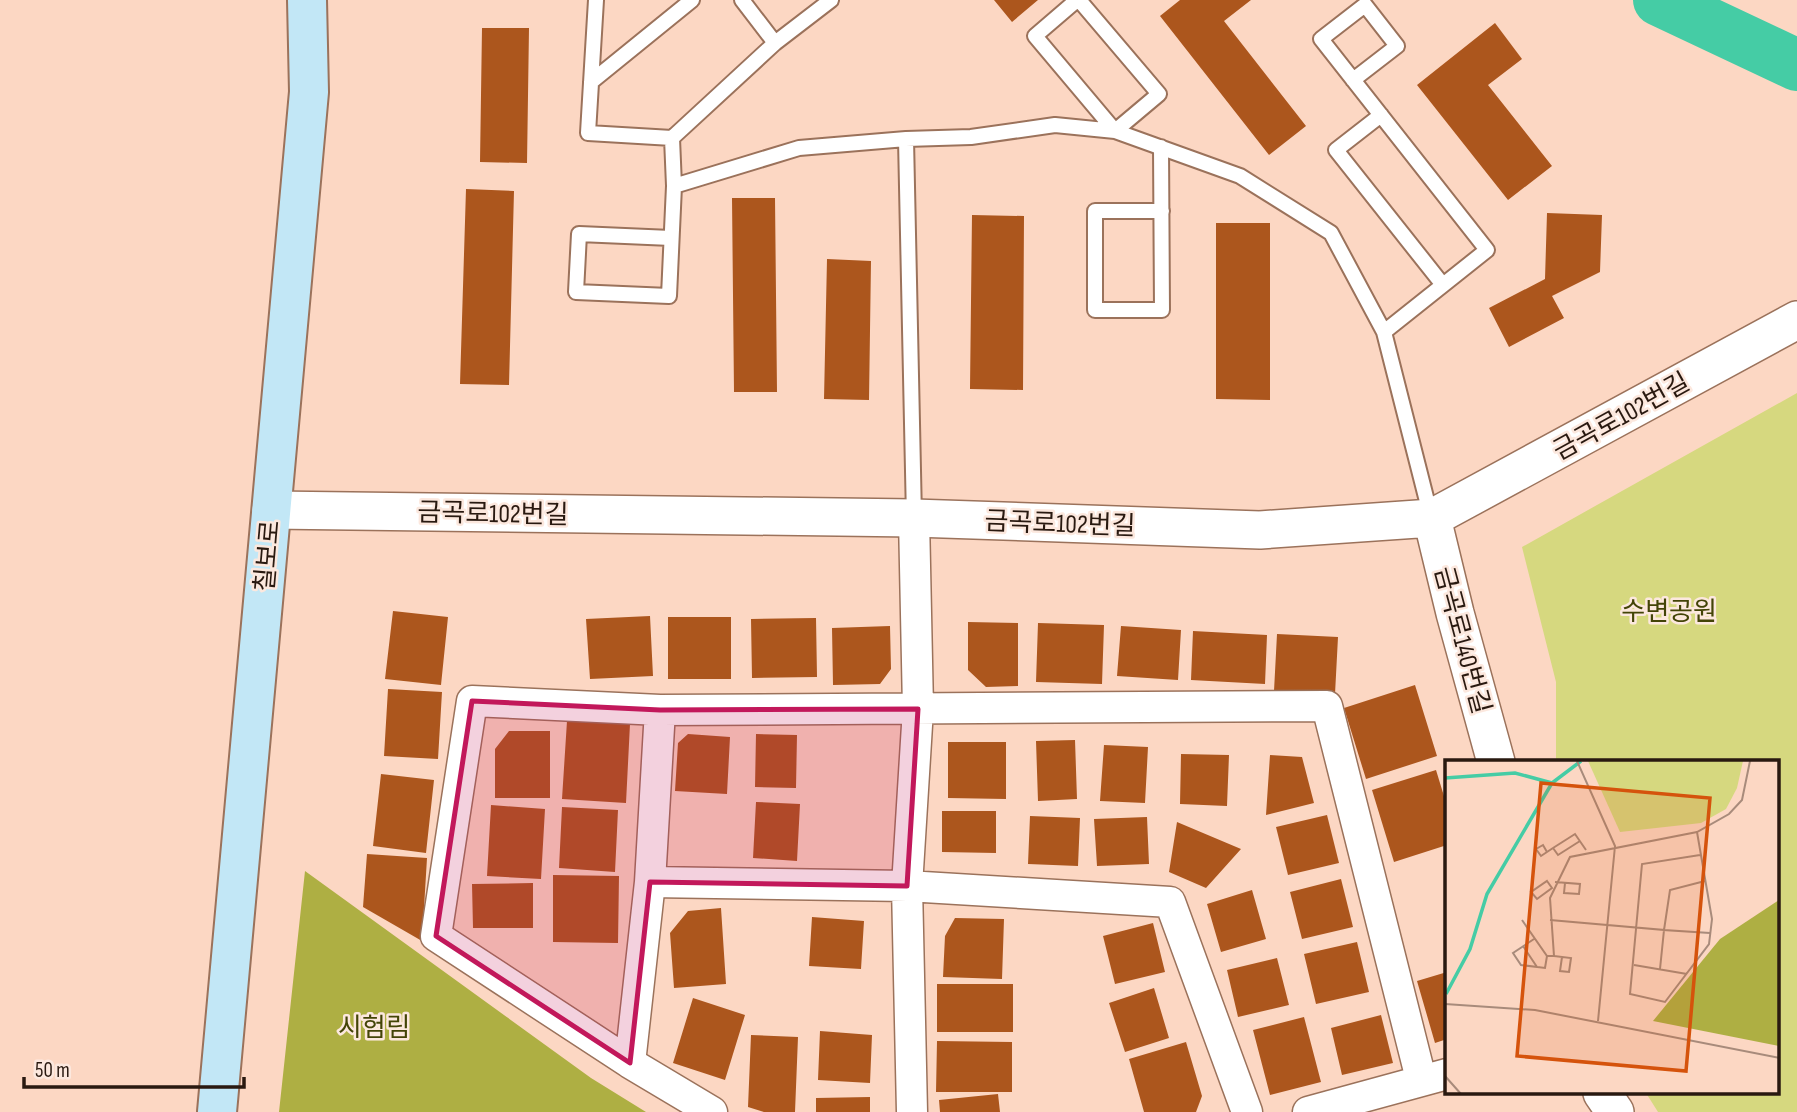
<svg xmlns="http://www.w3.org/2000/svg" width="1797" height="1112" font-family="'Sofia Sans Condensed','Noto Sans KR',sans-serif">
  <rect width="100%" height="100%" fill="#fcd7c3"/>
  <!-- green -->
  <path fill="#d6d87f" d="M1797,393V1112H1658L1646,1093H1778V762H1556V682L1522,547Z"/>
  <!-- forest -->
  <path fill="#aeaf43" d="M305,871L591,1078L646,1112H279Z"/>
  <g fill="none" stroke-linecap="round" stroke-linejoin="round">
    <!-- river -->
    <path stroke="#45cca5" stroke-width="52" d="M1659,0L1797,65"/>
  </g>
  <!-- building -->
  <path fill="#ac561d" d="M994,0H1038L1012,22Z
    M1180,0H1251L1224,21L1306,126L1269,155L1160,16Z
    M1495,23L1522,59L1488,85L1552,166L1508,200L1417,85Z
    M482,28H529L527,163L480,162Z
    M466,189L514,191L509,385L460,384Z
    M732,198H775L777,392H734Z
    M1547,213L1602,215L1600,272L1552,296L1564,318L1509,347L1489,308L1545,279Z
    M972,215L1024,216L1023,390L970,389Z
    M1216,223H1270V400L1216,399Z
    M827,259L871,261L869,400L824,399Z
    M393,611L448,617L441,685L385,679Z
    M650,616L653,676L590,679L586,619Z
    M668,617H731V679H668Z
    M816,618L817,677L752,678L751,619Z
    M968,622L1018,623V686L986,687L968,670Z
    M1038,623L1104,625L1102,684L1036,682Z
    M890,626L891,669L880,684L833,685L832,628Z
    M1121,626L1181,630L1178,680L1117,676Z
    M1193,631L1267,635L1265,684L1191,680Z
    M1277,634L1338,637L1335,694L1274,691Z
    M1415,685L1437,756L1366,779L1344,708Z
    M388,689L442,692L438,759L384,756Z
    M567,721L630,724L626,803L562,799Z
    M509,731H550V798H495V749Z
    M688,734L730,737L727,794L675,791L678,743Z
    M756,734L797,735L796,788L755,787Z
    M1075,740L1077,799L1038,801L1036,741Z
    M948,742H1006V799L948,798Z
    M1104,745L1148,747L1145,803L1100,801Z
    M1181,754L1229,755L1227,806L1180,804Z
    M1270,755L1302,757L1314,803L1266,815Z
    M1436,770L1447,806V845L1394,862L1372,790Z
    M381,774L434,780L426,853L373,846Z
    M756,802L800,804L797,861L753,858Z
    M491,805L545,809L541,879L487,876Z
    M562,807L618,810L615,872L559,868Z
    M942,811H996V853L942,852Z
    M1327,815L1339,863L1288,875L1276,827Z
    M1030,816L1080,818L1078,866L1028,864Z
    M1147,817L1149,864L1097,866L1094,819Z
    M1177,822L1241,849L1206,888L1169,872Z
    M367,854L427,858L422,941L363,907Z
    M553,875L619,876L618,943L553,942Z
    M1341,879L1353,927L1302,939L1290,892Z
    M533,883V928H473L472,884Z
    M1252,890L1266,939L1221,952L1207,904Z
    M721,908L726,984L674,988L670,933L688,911Z
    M812,917L864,921L861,969L809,966Z
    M955,918L1004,919L1002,979L943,977L945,936Z
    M1153,923L1165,972L1115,984L1103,936Z
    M1357,942L1369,992L1316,1004L1304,954Z
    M1277,958L1289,1005L1238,1017L1227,970Z
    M1447,972V1039L1435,1043L1417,981Z
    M937,984H1013V1032H937Z
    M1154,988L1169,1038L1125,1052L1109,1003Z
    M693,998L745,1015L725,1080L673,1063Z
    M1381,1015L1393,1063L1342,1075L1331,1028Z
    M1304,1017L1321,1082L1270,1095L1253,1030Z
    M820,1031L872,1035L870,1083L818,1080Z
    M751,1035L798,1037L795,1112H764L748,1107Z
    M937,1041L1012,1042V1092H936Z
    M1186,1042L1202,1096L1196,1112H1144L1129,1059Z
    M998,1094L1000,1112H940L939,1100Z
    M870,1097V1112H816V1098Z"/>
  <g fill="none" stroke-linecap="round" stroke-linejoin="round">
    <defs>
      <path id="service" d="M596,0L588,133L672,138
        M742,0L775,43
        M1077,0L1035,36L1115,131L1159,94L1079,0
        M1353,80L1397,46L1365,5L1321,39C1377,110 1432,180 1487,250L1384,332
        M591,82L692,0
        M1381,115L1336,150L1443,285
        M906,139L914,518
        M1161,147L1162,310H1095V211H1162
        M674,186L799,148L906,139L971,137L1055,125L1115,131L1240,176L1331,233L1384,332L1431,517
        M671,238L579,234L576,292L669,296L674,186L672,138L775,43L831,0"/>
      <path id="minor" d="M650,882L907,886L918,709L914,518
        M630,1063L650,882L660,710
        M712,1112L630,1063L436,936L472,701L660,710L1327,706L1421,1079
        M912,1112L907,886L1170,902L1247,1112
        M1308,1112L1447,1074"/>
      <path id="tertiary" d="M271,510L914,518L1260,530L1432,518L1797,320
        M1432,518L1455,613L1496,762
        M1602,1093L1615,1112"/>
      <path id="secondary" d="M217,1112L309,92L307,0"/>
    </defs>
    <!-- service casing -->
    <use href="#service" stroke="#9b725b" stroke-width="18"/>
    <!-- minor casing -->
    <use href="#minor" stroke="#9b725b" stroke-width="33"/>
    <!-- tertiary casing -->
    <use href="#tertiary" stroke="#9b725b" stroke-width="40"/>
    <!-- secondary casing -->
    <use href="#secondary" stroke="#9b725b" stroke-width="42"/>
    <!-- service -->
    <use href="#service" stroke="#fff" stroke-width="14"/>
    <!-- minor -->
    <use href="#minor" stroke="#fff" stroke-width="30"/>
    <!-- tertiary -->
    <use href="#tertiary" stroke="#fff" stroke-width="37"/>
    <!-- secondary -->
    <use href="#secondary" stroke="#c2e7f6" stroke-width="38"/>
  </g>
  <!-- marked area -->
  <path fill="#c2185b" fill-opacity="0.2" stroke="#c2185b" stroke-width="5" stroke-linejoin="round" d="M472,701L660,710L918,709L907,886L650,882L630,1063L436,936Z"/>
  <g text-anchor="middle" stroke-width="5" stroke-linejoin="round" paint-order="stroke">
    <!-- street labels -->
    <g font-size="26" fill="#291910" stroke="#fce8de">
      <text transform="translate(1621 416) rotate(-29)" y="9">금곡로102번길</text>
      <text transform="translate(493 513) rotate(1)" y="9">금곡로102번길</text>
      <text transform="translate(1060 523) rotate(2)" y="9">금곡로102번길</text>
      <text transform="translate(267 556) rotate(-85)" y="9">칠보로</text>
      <text transform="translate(1463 640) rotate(75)" y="9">금곡로140번길</text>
    </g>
    <!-- park labels -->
    <g font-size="26" fill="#434407" stroke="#fce8de">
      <text x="1669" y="620">수변공원</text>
      <text x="374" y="1036">시험림</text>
    </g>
  </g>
  <!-- overview -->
  <g transform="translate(1445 760)">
    <rect width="334" height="334" fill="#fcd7c3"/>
    <path d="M143,1H298L292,28L281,49L256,63L175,72Z" fill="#d6d87f"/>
    <path d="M334,140V286L208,261L275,179Z" fill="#aeaf43"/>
    <path fill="none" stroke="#45cca5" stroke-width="3.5" d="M0,18L70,13L107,23M1,234L25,189L42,134L107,23L136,1"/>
    <path fill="none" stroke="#a88b7b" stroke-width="2" d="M132,1L170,86L153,261M252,72L267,159L264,184L220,242L185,234L197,104L255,95M108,88L113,95L135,81M102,92L98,85L91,89L96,96L108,88L130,74L141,90M102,121L107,128L92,139L86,132ZM260,121L225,130L219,170L265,173M110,122L135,124L134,134L119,133L120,123M77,160L102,196H109L126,198L124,212L115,211L117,197M105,160L219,170L215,209M89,179L68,193L76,205L100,208L102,196M78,186L92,207M109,196L105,138L125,97L252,72L284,54L297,40L305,1M189,205L242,214M0,244L90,250L335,298M0,316L16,334"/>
    <path fill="#d5530c" fill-opacity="0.15" stroke="#d5530c" stroke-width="3.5" d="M96,23L265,38L241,311L72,296Z"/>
    <rect width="334" height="334" fill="none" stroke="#291910" stroke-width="3.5"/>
  </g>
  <!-- scale -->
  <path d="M24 1077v10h220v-10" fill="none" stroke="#291910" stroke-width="3.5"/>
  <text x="35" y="1077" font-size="21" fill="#291910" stroke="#fce8de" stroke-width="5" paint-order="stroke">50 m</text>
</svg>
